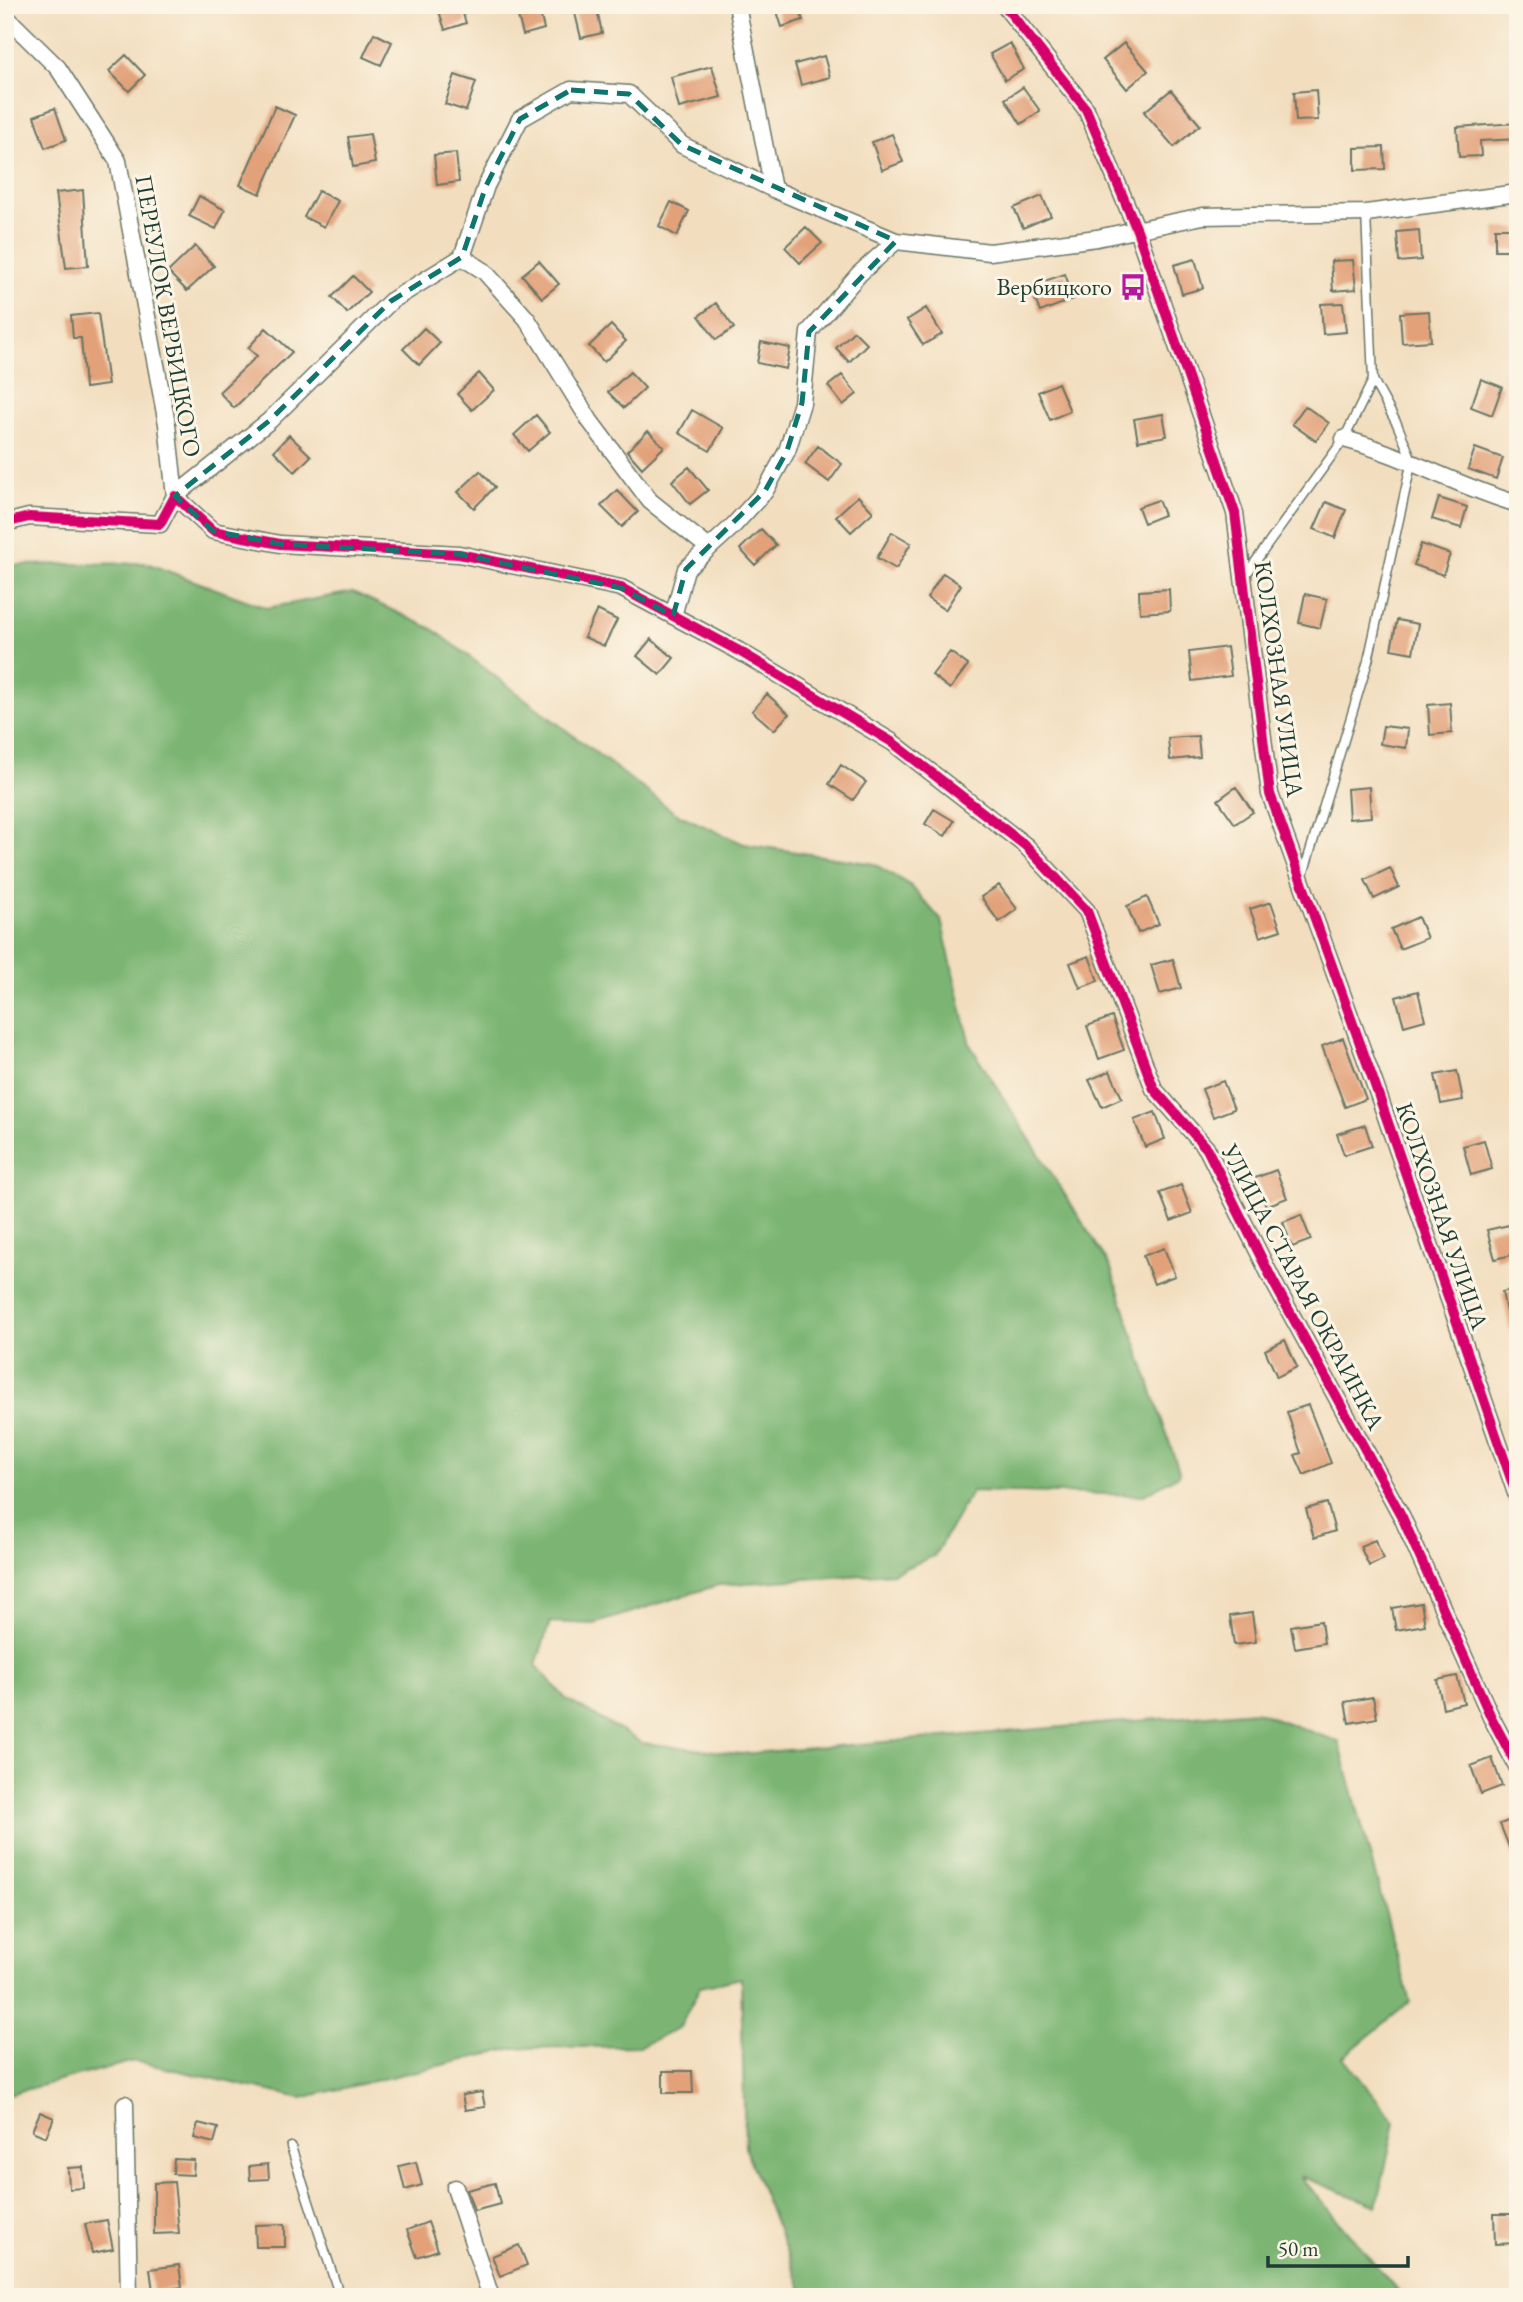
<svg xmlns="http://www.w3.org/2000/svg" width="1523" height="2302" font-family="'EB Garamond',serif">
  <rect width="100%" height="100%" fill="#fcf5e5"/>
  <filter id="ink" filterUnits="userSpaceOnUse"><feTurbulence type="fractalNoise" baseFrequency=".0143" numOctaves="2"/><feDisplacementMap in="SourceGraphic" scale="14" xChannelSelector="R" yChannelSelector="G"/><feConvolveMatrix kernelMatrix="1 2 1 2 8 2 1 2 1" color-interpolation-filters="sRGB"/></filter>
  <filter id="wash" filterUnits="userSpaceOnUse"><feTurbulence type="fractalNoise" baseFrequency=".00686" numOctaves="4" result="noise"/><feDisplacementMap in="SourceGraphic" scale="28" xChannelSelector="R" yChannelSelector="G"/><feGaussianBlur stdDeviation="1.57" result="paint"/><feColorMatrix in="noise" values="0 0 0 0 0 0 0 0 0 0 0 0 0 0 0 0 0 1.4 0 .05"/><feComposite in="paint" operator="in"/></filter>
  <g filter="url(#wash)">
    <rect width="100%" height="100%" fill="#f2debf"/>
    <!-- forest -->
    <path fill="#7bb573" stroke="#4d7954" stroke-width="2" d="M146,563L267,608L353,592L433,629L675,813L744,844L874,864L911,886L941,920L970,1045L1110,1266L1180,1474L1144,1495L972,1491L934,1556L893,1573L718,1585L594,1624L550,1622L536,1665L566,1699L642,1743L741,1754L1255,1711L1339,1742L1410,2002L1343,2057L1395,2122L1377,2206L1300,2176L1403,2297H805L745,2148L741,1978L700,1987L680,2027L641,2046L515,2048L301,2098L134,2061L5,2095V572L16,565Z"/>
    <g id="blocks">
      <!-- building -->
      <path fill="#e2a179" d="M437,5H460L466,23L445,30Z
        M515,5H538L544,29L523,35Z
        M596,5L602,33L581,38L574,9Z
        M775,5H798L803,20L782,27Z
        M374,33L392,42L381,65L363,57Z
        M1010,43L1024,69L1005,80L990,54Z
        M1124,43L1148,71L1127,89L1103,60Z
        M126,55L145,75L129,91L109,71Z
        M824,56L830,77L801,85L795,64Z
        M712,66L721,97L679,108L671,77Z
        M455,75L476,82L466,111L445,104Z
        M1023,87L1040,111L1021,124L1005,99Z
        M1171,90L1200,125L1174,147L1144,112Z
        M1316,90L1318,120L1296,121L1294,92Z
        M275,106L295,115L260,194L240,185Z
        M55,108L66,140L45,148L34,116Z
        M1518,123V139L1480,141L1481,156L1459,157L1457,127Z
        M370,134L375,163L353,167L348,137Z
        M892,134L903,162L882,170L872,142Z
        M1384,147L1385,169L1355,170V148Z
        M456,153L459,182L437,185L434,155Z
        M83,190L88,266L66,268L56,193Z
        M318,191L338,201L324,227L304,217Z
        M199,196L225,210L216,229L189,216Z
        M1042,196L1051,216L1023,228L1014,208Z
        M671,202L689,211L677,236L659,226Z
        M806,227L822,243L800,263L785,247Z
        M1495,228H1518V250H1495Z
        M1419,230L1421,260L1399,262L1397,232Z
        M195,246L214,266L187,291L168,272Z
        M1195,259L1203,288L1182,294L1174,265Z
        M1353,260L1356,289L1333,291L1331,261Z
        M539,261L559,284L542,298L522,275Z
        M1065,274L1074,299L1040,312L1030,286Z
        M353,276L369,292L347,313L332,297Z
        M716,303L734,328L716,340L699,316Z
        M1343,303L1346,332L1323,334L1321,304Z
        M926,308L942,334L923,345L907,320Z
        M1429,311L1431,341L1402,343L1400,313Z
        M98,313L108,385L85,388L81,338H73L71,316Z
        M611,325L626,341L604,362L589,346Z
        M266,328L292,352L234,408L219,392L257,356L248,348Z
        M424,328L440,343L419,365L403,349Z
        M854,331L867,344L849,362L836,348Z
        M761,342L790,348L786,369L757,363Z
        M630,372L645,388L624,408L608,392Z
        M479,373L494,390L472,410L457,394Z
        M842,375L857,394L843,405L828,386Z
        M1481,379L1502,387L1492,415L1471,407Z
        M1058,383L1070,411L1050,420L1038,392Z
        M1305,406L1329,423L1316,441L1292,424Z
        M692,410L723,428L710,451L679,433Z
        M1163,414L1167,436L1138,441L1134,419Z
        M536,415L550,432L528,451L514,435Z
        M648,431L664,447L642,468L627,451Z
        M289,435L311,456L295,472L274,451Z
        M818,446L842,464L829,482L805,464Z
        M1475,448L1503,458L1496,479L1468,469Z
        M689,467L708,490L690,504L672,481Z
        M480,471L495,487L474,508L458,492Z
        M617,490L638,512L622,527L601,506Z
        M858,496L873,512L851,532L836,516Z
        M1439,498L1467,507L1461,528L1432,519Z
        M1158,500L1164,515L1144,523L1138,507Z
        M1326,502L1346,510L1335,538L1314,529Z
        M761,529L776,545L755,565L740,549Z
        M892,532L911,543L896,569L877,558Z
        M1421,544L1450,554L1443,575L1414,565Z
        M943,573L961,585L945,610L927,598Z
        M1169,589L1170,611L1140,613L1139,591Z
        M1305,594L1327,599L1320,628L1299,623Z
        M597,610L617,620L604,646L584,637Z
        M1397,620L1418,624L1413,653L1391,649Z
        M651,639L674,658L660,675L637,656Z
        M1227,647L1231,676L1192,681L1189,652Z
        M950,652L968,665L950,689L932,675Z
        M767,694L789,714L774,730L752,711Z
        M1450,703L1452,733L1430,735L1428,705Z
        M1383,726L1408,729L1406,748L1380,744Z
        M1198,736L1200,757L1170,760L1168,738Z
        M841,765L866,782L853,800L829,784Z
        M1236,787L1253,812L1235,824L1218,800Z
        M1369,787L1371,817L1349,819L1347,789Z
        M934,809L954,821L945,836L925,824Z
        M1390,868L1399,887L1374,899L1365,880Z
        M999,885L1017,909L999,922L981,897Z
        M1147,897L1159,924L1138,933L1127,906Z
        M1271,902L1281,930L1260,937L1250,909Z
        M1418,917L1427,938L1400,949L1391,929Z
        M1089,956L1098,981L1080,988L1070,963Z
        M1173,959L1181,988L1160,994L1151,965Z
        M1418,991L1425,1020L1404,1026L1396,997Z
        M1112,1017L1124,1050L1099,1059L1087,1026Z
        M1343,1038L1366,1099L1345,1107L1322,1046Z
        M1110,1071L1122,1098L1102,1107L1089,1080Z
        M1457,1071L1463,1100L1441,1104L1435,1075Z
        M1223,1081L1234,1109L1213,1117L1202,1089Z
        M1155,1112L1165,1139L1145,1147L1134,1120Z
        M1365,1125L1372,1146L1344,1155L1337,1134Z
        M1484,1140L1492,1169L1471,1175L1463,1146Z
        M1276,1170L1287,1198L1266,1206L1255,1178Z
        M1181,1185L1192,1213L1171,1221L1160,1193Z
        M1301,1215L1311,1240L1292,1247L1283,1222Z
        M1509,1225L1516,1254L1495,1259L1487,1230Z
        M1164,1248L1175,1276L1154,1284L1143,1256Z
        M1518,1288V1336H1511L1502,1292Z
        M1285,1340L1297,1367L1277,1377L1265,1350Z
        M1308,1405L1331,1463L1304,1475L1295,1455L1301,1453L1287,1412Z
        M1327,1503L1335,1531L1314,1538L1306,1509Z
        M1375,1540L1384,1559L1369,1566L1360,1546Z
        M1421,1603L1425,1625L1396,1630L1392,1608Z
        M1252,1613L1256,1642L1234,1645L1230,1616Z
        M1321,1621L1324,1643L1295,1648L1291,1626Z
        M1457,1676L1464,1703L1443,1708L1437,1680Z
        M1373,1697L1377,1718L1349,1723L1345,1702Z
        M1492,1758L1502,1786L1481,1794L1471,1766Z
        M1518,1817V1867H1517L1500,1824Z
        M663,2071H692L693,2093H663Z
        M482,2092L485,2107L465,2110L462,2095Z
        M40,2112L54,2118L46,2137L32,2131Z
        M198,2123L218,2128L214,2143L194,2138Z
        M174,2159L194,2160L193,2175L173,2174Z
        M416,2162L422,2185L405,2190L399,2166Z
        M268,2164L269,2179L250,2180L249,2166Z
        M83,2167L84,2188L69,2189L68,2168Z
        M174,2182L179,2233L154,2234V2183Z
        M495,2183L500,2204L474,2211L467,2190Z
        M1494,2214H1517L1518,2243L1495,2244Z
        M107,2220L113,2249L92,2253L85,2224Z
        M428,2222L438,2250L417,2257L407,2230Z
        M285,2224V2247H256L255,2225Z
        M519,2245L527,2265L500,2276L492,2256Z
        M179,2265L182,2287L153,2291L150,2269Z"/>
    </g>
  </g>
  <g filter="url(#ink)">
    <use href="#blocks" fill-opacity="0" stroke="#697565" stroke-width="2"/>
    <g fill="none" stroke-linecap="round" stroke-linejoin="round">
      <defs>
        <path id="lane" d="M1245,576L1344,439L1373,380L1366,213
          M1302,878L1368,661L1412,460L1397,424L1373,380
          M291,2147L340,2297"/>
        <path id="street" d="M737,5L773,189
          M1004,5L1086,109L1137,230L1235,513L1270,794L1375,1085L1518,1499
          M5,16L58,68L118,161L167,424L175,496
          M462,257L484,271L527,319L590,421L650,501L709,548
          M1344,439C1405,455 1458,487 1518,504
          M175,496L269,421L391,301L462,257L486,186L520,119L571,90L629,94L682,145L773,189L896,241L990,252L1097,238L1203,216L1366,213L1518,193
          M5,523L29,517L160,524L175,496L213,531L280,544L459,554L621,588L739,651L892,742L1026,846L1087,911L1154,1089L1207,1149L1274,1283L1402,1517L1491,1717L1518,1768
          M673,616L686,569L732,527L765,491L787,451L802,403L809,332L859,274L896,241
          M125,2104L129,2297
          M455,2188L491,2297"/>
      </defs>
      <!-- lane casing -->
      <use href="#lane" stroke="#697565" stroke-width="11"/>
      <!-- street casing -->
      <use href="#street" stroke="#697565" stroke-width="19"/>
      <!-- lane -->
      <use href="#lane" stroke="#fff" stroke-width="8"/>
      <!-- street -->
      <use href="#street" stroke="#fff" stroke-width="16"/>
      <defs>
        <path id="cycleway" d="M1004,5L1086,109L1137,230L1235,513L1270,794L1375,1085L1518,1499
          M5,523L29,517L160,524L175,496L213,531L280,544L459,554L621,588L739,651L892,742L1026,846L1087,911L1154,1089L1207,1149L1274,1283L1402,1517L1491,1717L1518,1768"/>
      </defs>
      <!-- cycleway casing -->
      <use href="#cycleway" stroke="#fcf5e5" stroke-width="15"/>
      <!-- cycleway -->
      <use href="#cycleway" stroke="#d6006c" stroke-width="10"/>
    </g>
  </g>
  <!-- marked area -->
  <path fill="none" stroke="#0f766e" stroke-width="5" stroke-dasharray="14 9" stroke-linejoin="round" d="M571,90L629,94L682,145L896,241L809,332L802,403L787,451L765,491L686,569L673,616L621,588L459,554L280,544L213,531L175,496L269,421L391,301L462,257L486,186L520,119Z"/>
  <!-- icons -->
  <defs>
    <symbol id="bus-bare" viewBox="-9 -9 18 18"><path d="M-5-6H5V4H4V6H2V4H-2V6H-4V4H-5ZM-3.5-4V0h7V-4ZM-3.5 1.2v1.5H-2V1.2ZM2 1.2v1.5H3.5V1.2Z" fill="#b5179e" stroke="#fcf5e5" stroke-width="2.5" paint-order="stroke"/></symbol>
  </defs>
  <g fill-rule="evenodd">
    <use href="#bus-bare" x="1114" y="268" width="38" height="38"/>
  </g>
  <g text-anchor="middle" stroke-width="6" stroke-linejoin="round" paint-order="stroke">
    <!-- poi labels -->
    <g font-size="24" fill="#1f3d34" stroke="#fcf5e5" text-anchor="end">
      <text x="1112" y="295">Вербицкого</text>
    </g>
    <!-- street labels -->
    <g font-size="24" fill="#1f3d34" stroke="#fcf5e5">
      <text transform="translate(168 316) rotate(80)" y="8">ПЕРЕУЛОК ВЕРБИЦКОГО</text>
      <text transform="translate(1279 679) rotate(82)" y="8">КОЛХОЗНАЯ УЛИЦА</text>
      <text transform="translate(1442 1216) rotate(71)" y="8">КОЛХОЗНАЯ УЛИЦА</text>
      <text transform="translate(1303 1287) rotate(62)" y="8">УЛИЦА СТАРАЯ ОКРАИНКА</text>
    </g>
  </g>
  <!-- margin -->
  <rect width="1523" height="2302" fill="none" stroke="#fcf5e5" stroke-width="28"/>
  <!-- scale -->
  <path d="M1268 2256v10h140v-10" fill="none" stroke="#1f3d34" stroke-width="3.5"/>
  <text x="1278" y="2256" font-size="21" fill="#1f3d34" stroke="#fcf5e5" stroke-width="5" paint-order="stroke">50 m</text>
</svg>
